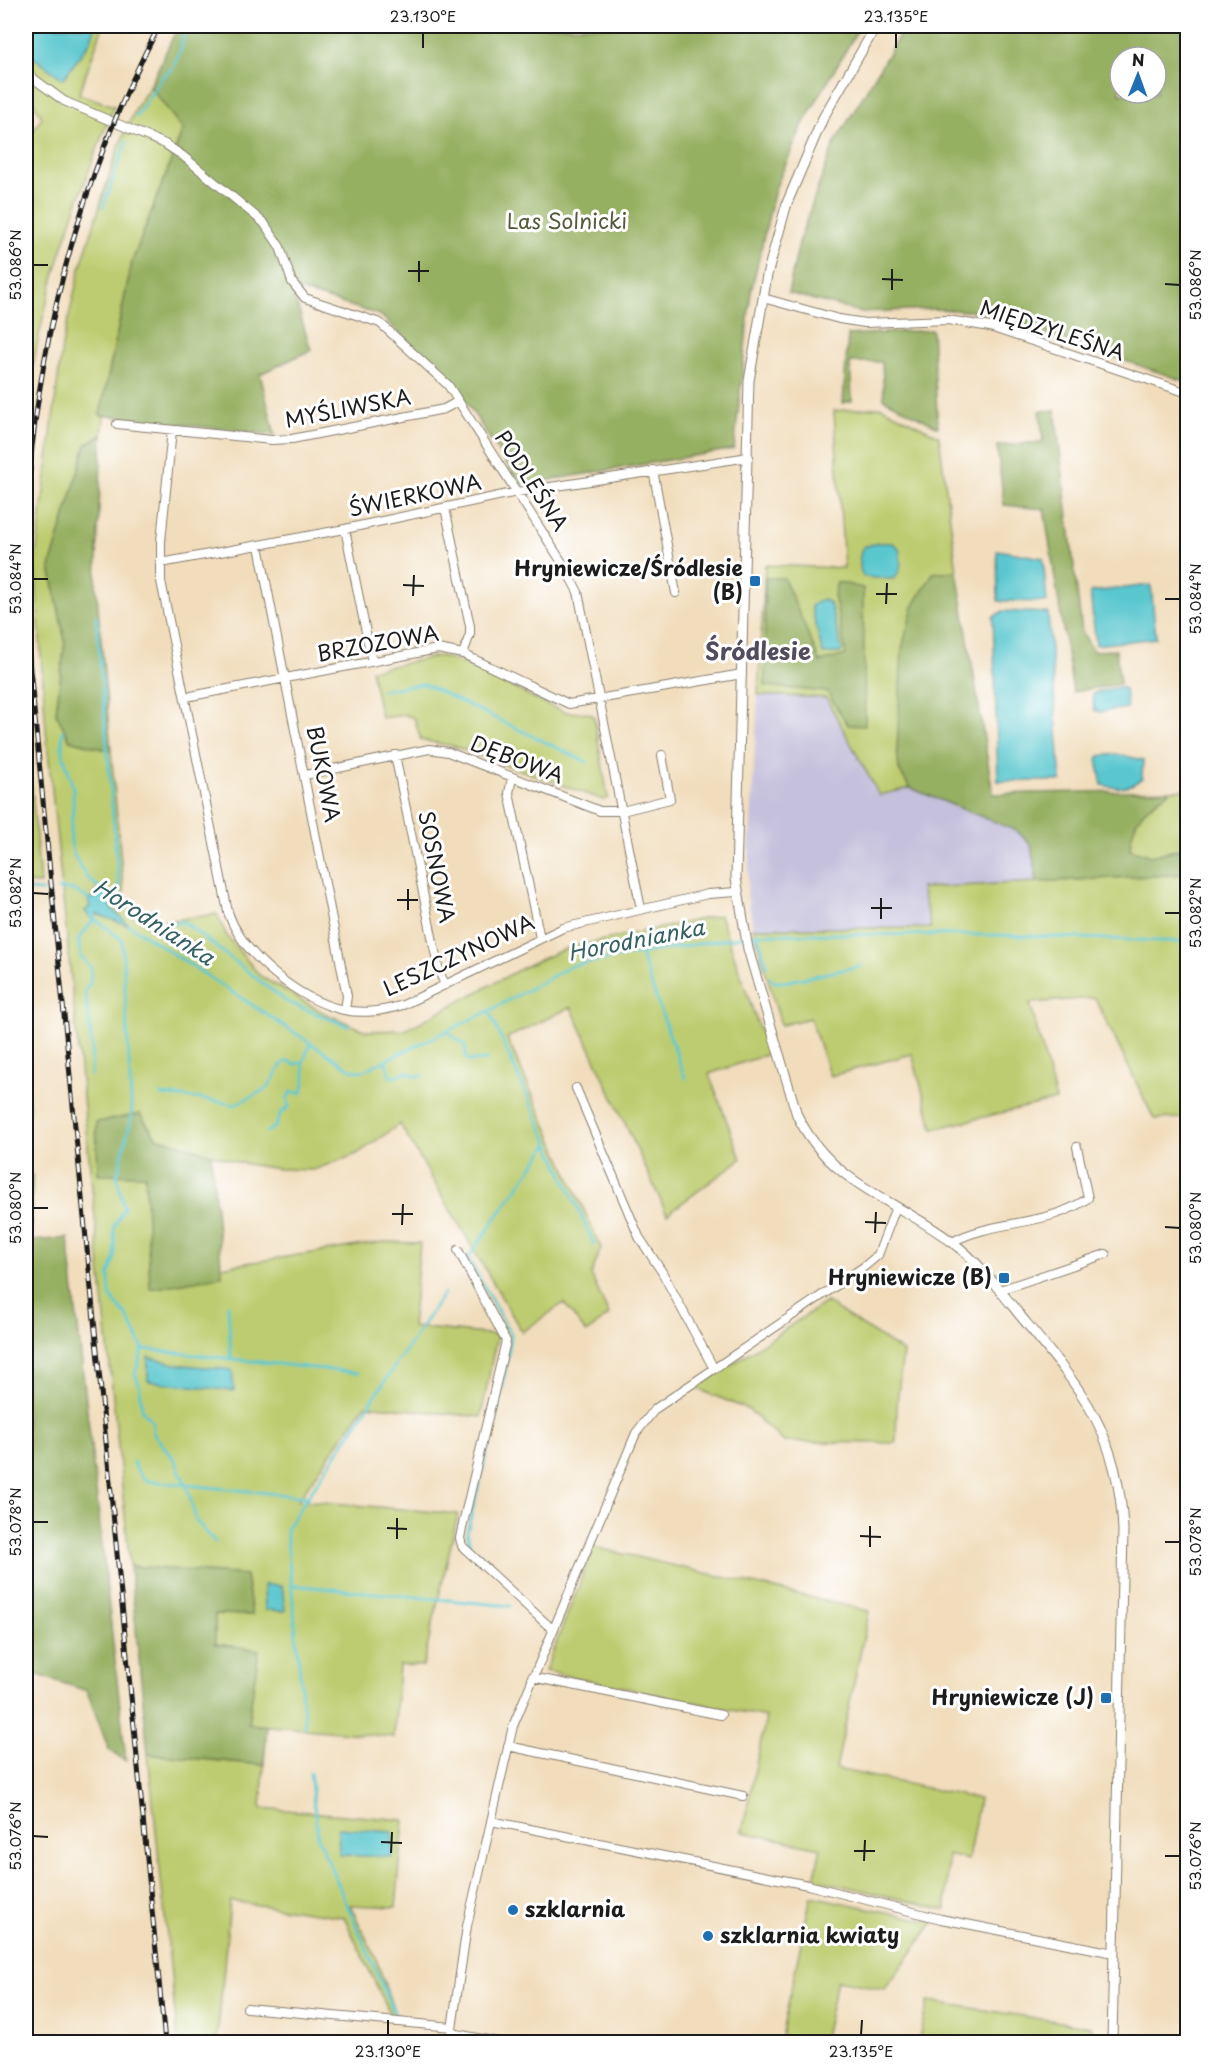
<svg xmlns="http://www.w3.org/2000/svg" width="1213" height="2068" font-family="'Playpen Sans',sans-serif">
  <rect width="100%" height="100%" fill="#fff"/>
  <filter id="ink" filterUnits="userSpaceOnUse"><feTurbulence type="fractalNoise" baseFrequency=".0167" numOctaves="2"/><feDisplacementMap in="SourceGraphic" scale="12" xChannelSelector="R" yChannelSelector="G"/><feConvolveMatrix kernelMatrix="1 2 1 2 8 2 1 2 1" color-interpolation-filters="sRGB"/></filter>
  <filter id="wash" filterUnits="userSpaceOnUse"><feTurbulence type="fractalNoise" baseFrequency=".008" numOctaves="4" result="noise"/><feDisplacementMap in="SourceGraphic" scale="24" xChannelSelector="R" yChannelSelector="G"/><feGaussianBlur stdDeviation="1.35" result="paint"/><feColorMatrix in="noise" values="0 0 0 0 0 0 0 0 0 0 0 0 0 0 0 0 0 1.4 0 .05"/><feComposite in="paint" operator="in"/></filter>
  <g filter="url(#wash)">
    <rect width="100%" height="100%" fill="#f1ddbc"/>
    <!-- industrial -->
    <path fill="#c5c0db" d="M758,695L826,698L879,795L910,788L1017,830L1031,845L1037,882L931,928H753L747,895Z"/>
    <!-- green -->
    <path fill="#bdcc6f" stroke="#6c7446" stroke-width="1.5" d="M26,26H103L79,94L114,106C75,203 38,308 26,412V143L42,117L26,90Z
      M150,86L183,129L132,262L100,415L104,416L102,435L86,446L50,567L65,641L56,713L70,740L111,751L124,896L159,922L217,914L227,936L260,976L324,1013L366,1031L405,1030L528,965L567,948L720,915L768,1054L709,1074L741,1159L667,1214L571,1007L507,1038L601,1248L591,1275L609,1315L586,1333L564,1303L522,1332L400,1124L357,1154L313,1170L278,1169L240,1163L156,1137L140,1114L145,1175L222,1275L221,1267L383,1242L420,1243L412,1327L497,1335L481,1417L365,1405L298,1500L458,1514L423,1666L399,1665L394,1737L248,1724L259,1650L215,1644L214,1613L252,1615L246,1576L130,1566L46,730L35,563L62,346L80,269L118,148L136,108Z
      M882,407L939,436L957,571L933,573L899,770L910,788L879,795L826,698L758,695L765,565L844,568L834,411Z
      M439,656C484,666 520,695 563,711C574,715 585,709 594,716L608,798L603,800L453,746L421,740L414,718L406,715L381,718L371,670Z
      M26,720L40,884L26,883Z
      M1187,789V847L1151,856L1130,850L1131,828L1146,808L1171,790Z
      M1187,874V1118L1154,1119L1095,998L1030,1003L1056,1100L933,1129L912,1054L830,1076L810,1018L781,1025L753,928H931L921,888Z
      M826,1302L903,1352L897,1402L896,1443L784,1442L749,1410L696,1388Z
      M594,1547L869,1611L836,1769L979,1799L968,1860L948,1855L946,1910L814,1879L821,1848L742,1832L766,1717L545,1671Z
      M148,1754L264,1765L261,1808L404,1820L396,1907L350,1905L375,1956L396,2017L391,2016L344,1917L230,1901L217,2042H178Z
      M811,1896L934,1922L885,1989L837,1980L823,2042H780Z
      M928,2001L1092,2027L1091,2042H918Z"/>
    <!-- forest -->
    <path fill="#96b062" stroke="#59663f" stroke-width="1.5" fill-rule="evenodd" d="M178,26H860L803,124L775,189L751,292L734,449L520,485L454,383L380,315L292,288L311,350L260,374L275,435L100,415L132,262L183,130L150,86Z
      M905,26H1187V382L982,312L937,309L860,312L788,293L800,238L833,146ZM1120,57H1156V93H1120Z
      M932,330L938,427L884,399L882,362H850L852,401L843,403L848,335Z
      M1055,410L1082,632L1093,651L1116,650L1120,684L1073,692L1044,509L1004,505L997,446L1043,442L1040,411Z
      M102,435L96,584L111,751L70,740L56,713L65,641L50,567L86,445Z
      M957,571L993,794L1171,790C1146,808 1132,816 1130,849L1151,856L1187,847V874L1037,882L1031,845L1017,831L910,788L899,770L897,749L902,648L913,607L933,573Z
      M765,578H784L820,662L846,655L834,595L837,582L863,588L865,726L848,725L827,692L765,686Z
      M140,1114L156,1137L211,1154L222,1276L150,1289L145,1175L98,1174L96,1122Z
      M26,1175H32L31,1241L68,1238L126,1761L109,1750L87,1691L26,1671Z
      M130,1566L246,1575L252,1615L215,1614V1644L259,1650L248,1724L267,1726L264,1765L148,1754Z"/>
    <!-- water -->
    <path fill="#5ac7cf" stroke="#3b7276" stroke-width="1.5" d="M26,26H96L90,42L63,79L26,52Z
      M878,543H893L899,548C901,560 903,571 893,579L864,577C858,570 859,554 863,547Z
      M997,550L1043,558L1047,602L998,601Z
      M1151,585L1156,638L1096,645L1090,592Z
      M822,599L830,603L842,650L840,653L823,654L811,606Z
      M1003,611L1048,613L1061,781H998L993,617Z
      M1120,687L1125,689L1127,708L1099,712L1094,710L1093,695L1096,692Z
      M1117,754L1143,760L1142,778C1130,789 1117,789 1102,785L1097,759L1099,756Z
      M98,886L102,891L114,897L110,907L130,926L96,914V921L92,920L85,911L90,906L87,898L93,899Z
      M148,1357L175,1364L232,1370L234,1391L148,1381Z
      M264,1585L282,1586L285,1611L265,1610Z
      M338,1828L393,1832L392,1857L339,1855Z"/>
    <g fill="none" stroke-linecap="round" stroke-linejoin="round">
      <!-- stream -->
      <path stroke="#5ac7cf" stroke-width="3" d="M26,99C32,113 35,118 26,131
        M136,117L163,76L173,68L182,46L183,36L190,26
        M103,207L126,142
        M96,616L120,898
        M381,690L424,684L587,762
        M63,731C59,759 69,764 73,790C76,818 62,840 80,866C86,876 88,880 98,886L99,889
        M58,889L74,890L88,899
        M26,890L43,891
        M113,896L143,916
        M95,919L122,940L132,1114L117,1177L124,1208L114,1227L115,1256L109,1275L110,1296L128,1318L143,1349L135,1374L140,1387L142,1410L153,1422V1433L175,1460L189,1493L196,1521L215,1542
        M129,925L352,1070L363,1071L489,1011L573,965L757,934L1001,935L1188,942
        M157,926L184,922L287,1002L348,1026
        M757,934L767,966
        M640,953L685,1078
        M770,977L774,982H784L861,966
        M489,1011L594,1244
        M447,1032L465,1045L466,1058L469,1061L487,1060
        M385,1062L389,1068L388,1074L392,1077L408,1072L414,1076H423
        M91,1075L92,1046L85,990L90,983L91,968L81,957L78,940L95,918
        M26,1087L29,1112L26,1120
        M161,1095C186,1098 210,1098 234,1105L268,1088L282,1064L287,1061L296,1064L303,1062L311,1043
        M267,1132L276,1126L280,1114L289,1107L287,1099L291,1092L302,1093L305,1078L303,1062
        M228,1305L231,1359
        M143,1349L358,1373
        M133,1462L138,1472L147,1481L308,1497
        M496,1570L470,1546L467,1532L502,1392L511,1335L468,1258L549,1143
        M291,1585L510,1606
        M305,1727L286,1529L444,1293
        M310,1773L318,1838L396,2017"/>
    </g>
  </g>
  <g filter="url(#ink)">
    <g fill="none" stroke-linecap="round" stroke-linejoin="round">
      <defs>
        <path id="minor" d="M26,73L64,101L165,144L183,156L264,223L280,247L292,282L305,298L380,323L448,385L563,564L578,592L641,909
          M763,298L839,319L865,323L948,320L990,327L1188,393
          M117,424L272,440L292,439L444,409L457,402
          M172,430L161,541V581L228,912C242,955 300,1001 344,1010C365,1014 383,1011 403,1005L563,928L708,894L737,892
          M653,470L676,593
          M445,508L470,626V634L463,654
          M345,529L372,662
          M259,546L347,996L345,1010
          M161,563L345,529L517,492L749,457
          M186,697L438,649L463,654L569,704L742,674
          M395,755L439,971L445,985
          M305,775L429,749L448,752L600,811H622L670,799L662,755
          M512,778L509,793L540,938
          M576,1088L639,1237L662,1272L713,1367
          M952,1242C994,1219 1049,1227 1088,1198L1077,1147
          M458,1250L506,1341L464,1519L460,1538L462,1546L552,1629
          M1000,1290L1106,1254
          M532,1677L721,1715
          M508,1746L743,1796
          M491,1821L808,1885L941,1919L1114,1953
          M247,2008L452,2027
          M451,2033L498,2042
          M450,2042L467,1926L513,1726L636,1433L655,1409L865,1266L878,1255L896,1207"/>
        <path id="tertiary" d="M876,26L823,118L787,203L767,275L749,381L736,878L748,949L797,1115C832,1186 894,1198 952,1242C980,1263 1001,1292 1023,1319C1082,1390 1119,1433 1123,1530L1112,2042"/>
      </defs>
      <!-- minor casing -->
      <use href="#minor" stroke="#867c6c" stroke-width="10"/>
      <!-- tertiary casing -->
      <use href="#tertiary" stroke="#867c6c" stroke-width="11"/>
      <!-- minor -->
      <use href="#minor" stroke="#fff" stroke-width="8"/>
      <!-- tertiary -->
      <use href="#tertiary" stroke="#fff" stroke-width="9"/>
      <defs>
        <path id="rail" d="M26,525C34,351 78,180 159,26
          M26,628L165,2042"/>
      </defs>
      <!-- rail casing -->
      <use href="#rail" stroke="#1c1c1c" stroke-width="5"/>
      <!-- rail -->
      <use href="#rail" stroke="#fff" stroke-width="3" stroke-dasharray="9" stroke-linecap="butt"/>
    </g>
  </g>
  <!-- ticks -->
  <path fill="none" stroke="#1c1c1c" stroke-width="2" d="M423,48V33M896,48V33M33,265H48M408,271H429M882,279L903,280M419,282V261M1165,284L1180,285M892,290V269M33,579H48M403,585L424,586M876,594H897M413,596L414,575M1165,599H1180M886,604L887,583M33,893L48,894M397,900H418M871,908H892M408,910V889M1165,913H1180M881,919V898M33,1208H48M392,1214H413M865,1222L886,1223M402,1225L403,1204M1165,1227L1180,1228M875,1233L876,1212M33,1522H48M387,1528L407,1529M860,1536L881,1537M397,1539V1518M1165,1542H1180M870,1547V1526M33,1836L48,1837M381,1842L402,1843M854,1851H875M391,1853L392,1832M1165,1856H1180M864,1861L865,1840M388,2035V2020M861,2035L862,2020"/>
  <!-- markers -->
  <g fill="#1f6fb2" stroke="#fff" stroke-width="2">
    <rect x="749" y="575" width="12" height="12" rx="3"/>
    <rect x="998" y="1272" width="12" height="12" rx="3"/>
    <rect x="1100" y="1692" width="12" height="12" rx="3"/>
    <circle cx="513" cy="1910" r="6"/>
    <circle cx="708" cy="1936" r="6"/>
  </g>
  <g text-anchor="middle" stroke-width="6" stroke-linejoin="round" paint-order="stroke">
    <!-- park labels -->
    <g font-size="21" fill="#545a39" stroke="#fff">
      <text x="567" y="229">Las Solnicki</text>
    </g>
    <!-- street labels -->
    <g font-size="21" fill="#1c1c1c" stroke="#fff">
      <text transform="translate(1052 331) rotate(18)" y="7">MIĘDZYLEŚNA</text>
      <text transform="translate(348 409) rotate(-11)" y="7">MYŚLIWSKA</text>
      <text transform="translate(531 481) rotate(57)" y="7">PODLEŚNA</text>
      <text transform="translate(415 496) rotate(-12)" y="7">ŚWIERKOWA</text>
      <text transform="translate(378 644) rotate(-10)" y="7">BRZOZOWA</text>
      <text transform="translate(517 760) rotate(21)" y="7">DĘBOWA</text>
      <text transform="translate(323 774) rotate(79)" y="7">BUKOWA</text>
      <text transform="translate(436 867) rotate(79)" y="7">SOSNOWA</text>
      <text transform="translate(459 956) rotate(-25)" y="7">LESZCZYNOWA</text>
    </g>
    <!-- poi labels -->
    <g font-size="21" font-weight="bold" fill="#1c1c1c" stroke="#fff" text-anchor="end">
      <text x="743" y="576">Hryniewicze/Śródlesie<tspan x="743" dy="24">(B)</tspan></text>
      <text x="992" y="1285">Hryniewicze (B)</text>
      <text x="1094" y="1705">Hryniewicze (J)</text>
      <text x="525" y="1917" text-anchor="start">szklarnia</text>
      <text x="720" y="1943" text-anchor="start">szklarnia kwiaty</text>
    </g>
    <!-- water labels -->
    <g font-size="22" font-style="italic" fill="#356064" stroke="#fff">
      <text transform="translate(154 922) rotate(33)" y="8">Horodnianka</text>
      <text transform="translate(636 940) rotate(-11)" y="8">Horodnianka</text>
    </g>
    <!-- quarter labels -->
    <g font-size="24" font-weight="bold" fill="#534c5e" stroke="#fff">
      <text x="758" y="660">Śródlesie</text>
    </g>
  </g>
  <!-- margin -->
  <rect width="1213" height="2068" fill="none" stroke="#fff" stroke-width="66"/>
  <!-- north arrow -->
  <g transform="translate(1138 75) rotate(1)"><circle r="28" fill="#ffffff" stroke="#a4a4a4" stroke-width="1.5"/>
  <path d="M0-4.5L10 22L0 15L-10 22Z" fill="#1f6fb2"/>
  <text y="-9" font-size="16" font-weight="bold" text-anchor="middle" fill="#1c1c1c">N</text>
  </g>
  <rect x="33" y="33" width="1147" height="2002" fill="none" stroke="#1c1c1c" stroke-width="2"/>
  <g font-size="15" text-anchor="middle" fill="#1c1c1c">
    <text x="423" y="22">23.130°E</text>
    <text x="896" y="22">23.135°E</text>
    <text transform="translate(16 265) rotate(-90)" y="5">53.086°N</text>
    <text transform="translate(1196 285) rotate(-90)" y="5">53.086°N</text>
    <text transform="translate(16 579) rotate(-90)" y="5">53.084°N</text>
    <text transform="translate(1196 599) rotate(-90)" y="5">53.084°N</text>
    <text transform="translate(16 893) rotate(-90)" y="5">53.082°N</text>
    <text transform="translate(1196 913) rotate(-90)" y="5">53.082°N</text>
    <text transform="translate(16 1208) rotate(-90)" y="5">53.080°N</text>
    <text transform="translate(1196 1228) rotate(-90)" y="5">53.080°N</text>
    <text transform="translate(16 1522) rotate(-90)" y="5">53.078°N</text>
    <text transform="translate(1196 1542) rotate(-90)" y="5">53.078°N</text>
    <text transform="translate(16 1836) rotate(-90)" y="5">53.076°N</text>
    <text transform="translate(1196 1856) rotate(-90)" y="5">53.076°N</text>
    <text x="388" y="2057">23.130°E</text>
    <text x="861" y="2057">23.135°E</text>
  </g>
</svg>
